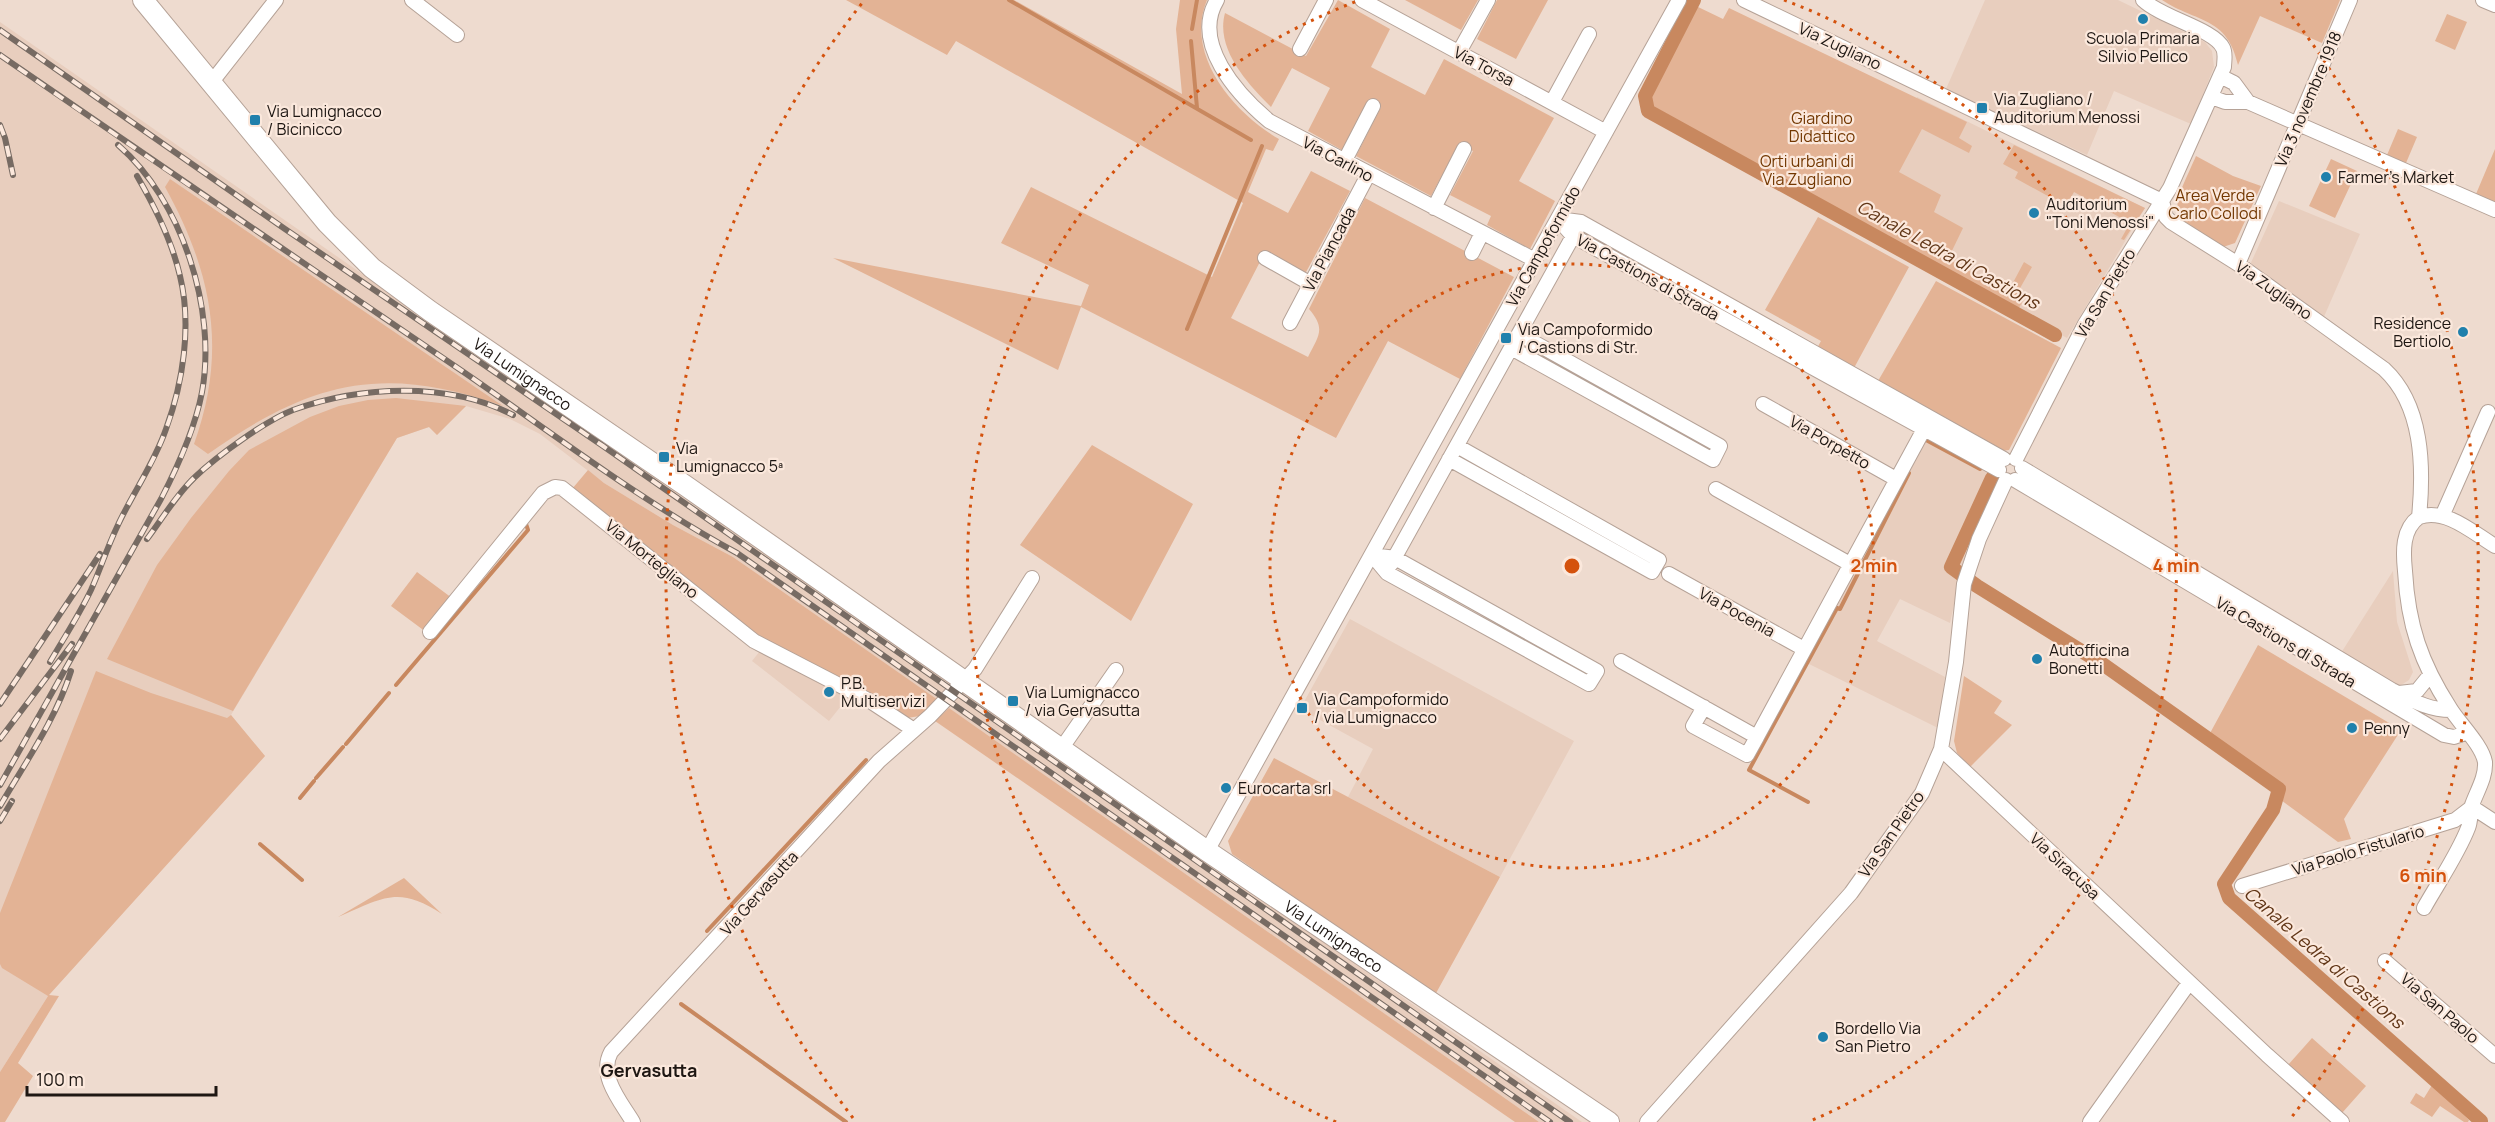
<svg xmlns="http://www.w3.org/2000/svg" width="2495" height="1122" font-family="Manrope,sans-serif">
  <rect width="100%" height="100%" fill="#eedbcf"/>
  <!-- built -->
  <path fill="#e8cebe" d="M1985,0H2118L2205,42L2212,51L2214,67L2191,124L2114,91L2087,155L1946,89Z
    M0,22L555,408L1582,1122H1539L733,557L673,525L604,483L540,434L510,419L466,406L437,435L429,427L397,438L231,715L265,756L48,996L0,1072Z
    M1917,97L2145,208L2067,338L1850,219Z
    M2279,201L2360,234L2323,319L2249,267Z
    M1926,437L1996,477L1975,525L1963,563L1950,623L1900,599L1877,641L1945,677L1938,728L1805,662Z
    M2393,571L2397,622L2413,672L2409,680L2401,685H2396L2341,653Z
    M1350,619L1574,741L1500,877L1348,797L1373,749L1300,709Z
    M760,651L849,696L829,721L752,661Z"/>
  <!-- green -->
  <path fill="#e3b395" d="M846,0H1014L1182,94L1176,29L1180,0H1207C1184,55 1234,113 1279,139L1273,151L1266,149L1248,192L1288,213L1311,171L1350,191L1305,274L1265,252L1231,318L1308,357C1319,335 1326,329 1309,309L1365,198L1514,277L1460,379L1388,341L1336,438L1081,307L1058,370L833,258L1081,306L1089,285L1001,243L1031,187L1212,277L1243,203L956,41L947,55Z
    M1338,0L1390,29L1371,67L1425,95L1444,59L1554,118L1519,181L1555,201L1530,249L1487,225L1491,216L1450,195L1473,151L1459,144L1431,196L1356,156L1381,107L1368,101L1342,150L1308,131L1330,88L1292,68L1271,107C1248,84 1215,49 1225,13L1306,56Z
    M1405,0H1478L1461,30Z
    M1497,0H1548L1516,59L1477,39Z
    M2162,0H2340L2322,43L2260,16L2238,65C2227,16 2197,23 2162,0Z
    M1696,6L1723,19L1729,8L1967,122L1959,138L1972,146L1969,153L1922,129L1899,172L1941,195L1934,212L1963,228L1948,259L2008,292L2024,262L2032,267L2015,297L2023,301L2017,311L1649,109L1646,97Z
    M2447,14L2467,22L2455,50L2435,41Z
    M2398,129L2417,137L2406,163L2387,155Z
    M2014,145L2145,208L2124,240L2121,239L2130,223L2074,192L2066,206L2015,178L2018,172L2003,164Z
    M2495,149V202L2476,194Z
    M2196,156L2233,176L2261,186L2235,243L2220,248C2166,210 2170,215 2196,156Z
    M2331,159L2357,171L2335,218L2309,206Z
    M170,179L503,406C382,363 310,382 208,454L194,444C228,350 212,272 165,187Z
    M1818,217L1909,267L1854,368L1816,350L1821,341L1765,310Z
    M1936,281L2061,348L2009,450L2002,451L1878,381Z
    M396,398L466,406L437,435L429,427L397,438L233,711L107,659L157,565L191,518L229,471L249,450L310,417L339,406L368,400Z
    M1092,445L1193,504L1131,621L1020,545Z
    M588,470L604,483L673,525L733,557L938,700L920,716L907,718L822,668L767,642L572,489Z
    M417,572L452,598L426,632L391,606Z
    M2258,645L2401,730L2344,819L2351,839L2338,842L2281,800L2282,788L2209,735Z
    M96,671L151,693L227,718L231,715L265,756L49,995L59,996L18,1063L33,1076L5,1122H0V1072L48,996L2,968L0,964V913Z
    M1964,676L2002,701L1994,713L2012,725L1970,767L1957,753L1954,741Z
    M949,708L1539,1122H1515L935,721Z
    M1274,758L1500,877L1435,995L1232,854L1228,841Z
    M404,878L442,914C398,885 383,898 338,917Z
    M2312,1038L2366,1086L2342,1113L2288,1065Z
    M2432,1085L2469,1120L2468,1122H2464L2440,1106L2432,1117L2410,1103L2416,1093L2424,1098Z"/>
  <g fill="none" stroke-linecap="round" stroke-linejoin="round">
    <!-- stream -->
    <path stroke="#c8885f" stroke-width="4" d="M1009,0L1251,140
      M1192,29L1197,0
      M1191,41L1197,108
      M1187,329L1262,146
      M1926,440L1980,469
      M396,685L528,530L526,524
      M346,744L389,693
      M316,778L343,747
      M300,798L314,781
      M1808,802L1749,770L1837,608L1840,609L1909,473
      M260,844L302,880
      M707,931L866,760
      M681,1004L846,1122"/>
    <!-- canal -->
    <path stroke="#c8885f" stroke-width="14" d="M1694,0L1645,96L1648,111L2055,335
      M1992,478L1951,567L1977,586L2104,665L2279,789L2273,810L2224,884L2229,898L2481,1121"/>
    <defs>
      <path id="minor" d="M412,0L457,35
        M1217,0C1191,43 1237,94 1269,121L1535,260
        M1362,0L1606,132
        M1744,0L2162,201
        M2483,0L2495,5
        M1300,49L1326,0
        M1459,52L1488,0
        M2220,76L2234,83L2248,102
        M211,83L276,0
        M2211,97L2225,102H2248L2495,210
        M1552,102L1589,34
        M1344,162L1373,106
        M2162,201L2166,217L2171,222L2238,264L2384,369C2423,405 2424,467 2419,517C2402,529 2403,552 2405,571C2408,625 2421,663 2450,708C2459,723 2482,745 2485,762C2486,777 2477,791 2472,805C2470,813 2471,821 2468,828C2458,854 2438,883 2424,908
        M1434,208L1464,149
        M1558,219L1573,236L1999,470
        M1558,219L1581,222L2004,459
        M1472,253L1482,233
        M1265,258L1311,284
        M2238,264L2350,0
        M1290,323L1368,175
        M1511,348L1713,460L1720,446L1519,334
        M1763,404L1896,479
        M1449,459L1652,572L1659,560L1457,446
        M2016,459L2085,324L2170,188L2224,67C2224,61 2226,54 2223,48C2214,29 2162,18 2143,0
        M2022,468L2392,690C2412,700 2428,710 2451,710
        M2015,480L2444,735L2454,737L2468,732
        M1716,489L1850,564
        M2443,514L2488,412
        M2419,517C2446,508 2472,532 2495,546
        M1372,555L1395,558L1597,671L1589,684L1387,573Z
        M1391,564L1577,229
        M1669,574L1804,649
        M430,632L543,493L555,487L562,488L754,641L870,701L914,730
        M1621,661L1757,737L1930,418
        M2399,693L2417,691L2430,675
        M1704,707L1693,726L1747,755L1757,737
        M1061,749L1116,670
        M1941,749L2267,1055L2342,1122
        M2472,807L2495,822
        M1207,851L1679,0
        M2242,886L2455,820L2472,807
        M2385,961L2495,1056
        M633,1122C621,1102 598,1076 611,1052L879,761L930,716L975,669L1032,578
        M1647,1122L1851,893L1922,793L1941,749L1956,662L1964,584L1979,539L2006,480
        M2090,1122L2189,983"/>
      <g id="secondary">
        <path id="s1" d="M143,0L327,223L372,268L430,311L686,486L1207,851L1609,1122"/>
      </g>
    </defs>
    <!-- minor casing -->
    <use href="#minor" stroke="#b5a297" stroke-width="16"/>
    <!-- secondary casing -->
    <use href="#secondary" stroke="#b5a297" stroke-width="22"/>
    <!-- minor -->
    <use href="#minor" stroke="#fff" stroke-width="14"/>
    <!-- secondary -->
    <use href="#secondary" stroke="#fff" stroke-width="20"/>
    <defs>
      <path id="rail" d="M0,30L285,229L603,446L1570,1122
        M0,55C154,162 310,267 465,373C555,435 641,501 737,553L1550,1122
        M0,125L5,138L13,175
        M147,539C162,519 176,495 195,477C217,456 265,421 293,410C360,386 448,381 513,415
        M50,662C64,638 79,615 91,590C100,570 107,548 117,527C132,494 154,464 166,429C183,383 192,325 180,276C172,241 155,207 137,176
        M0,704L100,554
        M0,739L72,644
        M0,785L161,499C178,466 195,429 202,392C217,310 182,200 118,145
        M0,806C25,763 56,719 71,671
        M0,821L12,801"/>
    </defs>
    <!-- rail casing -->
    <use href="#rail" stroke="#776b63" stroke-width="6"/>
    <!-- rail -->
    <use href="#rail" stroke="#fbe8dc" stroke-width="4" stroke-dasharray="11" stroke-linecap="butt"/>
  </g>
  <!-- distance rings -->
  <g fill="none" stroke="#d4520d" stroke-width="3" stroke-dasharray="3 6">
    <circle cx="1572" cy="566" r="302"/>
    <path d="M1336 1122A604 604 0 0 1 1360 0M1784 0A604 604 0 0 1 1808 1122"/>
    <path d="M853 1118A906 906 0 0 1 863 2M2281 2A906 906 0 0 1 2291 1118"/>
  </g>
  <!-- markers -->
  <g fill="#2080ac" stroke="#fbe8dc" stroke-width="2">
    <circle cx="2143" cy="19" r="6"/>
    <rect x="1976" y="102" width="12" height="12" rx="3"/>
    <rect x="249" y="114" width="12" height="12" rx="3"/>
    <circle cx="2326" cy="177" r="6"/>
    <circle cx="2034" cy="213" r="6"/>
    <circle cx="2463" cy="332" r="6"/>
    <rect x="1500" y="332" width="12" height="12" rx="3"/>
    <rect x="658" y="451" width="12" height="12" rx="3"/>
    <circle cx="2037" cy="659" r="6"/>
    <circle cx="829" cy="692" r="6"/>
    <rect x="1007" y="695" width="12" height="12" rx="3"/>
    <rect x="1296" y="702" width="12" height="12" rx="3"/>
    <circle cx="2352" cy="728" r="6"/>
    <circle cx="1226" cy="788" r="6"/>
    <circle cx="1823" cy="1037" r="6"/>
  </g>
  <g text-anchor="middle" stroke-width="4.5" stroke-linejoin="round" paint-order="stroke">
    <!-- poi labels -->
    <g font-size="16" fill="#1e1713" stroke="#fbe8dc" text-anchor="start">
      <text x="2143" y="44" text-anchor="middle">Scuola Primaria<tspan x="2143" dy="18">Silvio Pellico</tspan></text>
      <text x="1994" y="105">Via Zugliano /<tspan x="1994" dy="18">Auditorium Menossi</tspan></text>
      <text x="267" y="117">Via Lumignacco<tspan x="267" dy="18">/ Bicinicco</tspan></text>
      <text x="2338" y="183">Farmer's Market</text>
      <text x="2046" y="210">Auditorium<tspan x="2046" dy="18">"Toni Menossi"</tspan></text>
      <text x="2451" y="329" text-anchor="end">Residence<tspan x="2451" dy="18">Bertiolo</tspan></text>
      <text x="1518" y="335">Via Campoformido<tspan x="1518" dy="18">/ Castions di Str.</tspan></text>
      <text x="676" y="454">Via<tspan x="676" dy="18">Lumignacco 5ª</tspan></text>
      <text x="2049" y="656">Autofficina<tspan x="2049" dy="18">Bonetti</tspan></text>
      <text x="841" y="689">P.B.<tspan x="841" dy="18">Multiservizi</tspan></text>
      <text x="1025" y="698">Via Lumignacco<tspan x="1025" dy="18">/ via Gervasutta</tspan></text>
      <text x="1314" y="705">Via Campoformido<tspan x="1314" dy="18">/ via Lumignacco</tspan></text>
      <text x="2364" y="734">Penny</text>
      <text x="1238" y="794">Eurocarta srl</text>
      <text x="1835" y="1034">Bordello Via<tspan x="1835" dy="18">San Pietro</tspan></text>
    </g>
    <!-- street labels -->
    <g font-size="16" fill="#1e1713" stroke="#fbe8dc">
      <text transform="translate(1840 46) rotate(25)" y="6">Via Zugliano</text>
      <text transform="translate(1484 66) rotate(28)" y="6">Via Torsa</text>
      <text transform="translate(2308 99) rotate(-67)" y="6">Via 3 novembre 1918</text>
      <text transform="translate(1338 159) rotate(28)" y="6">Via Carlino</text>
      <text transform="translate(1543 246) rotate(-61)" y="6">Via Campoformido</text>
      <text transform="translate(1329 249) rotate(-62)" y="6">Via Piancada</text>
      <text transform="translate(1648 277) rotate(29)" y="6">Via Castions di Strada</text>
      <text transform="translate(2274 290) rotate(35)" y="6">Via Zugliano</text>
      <text transform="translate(2105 293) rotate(-59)" y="6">Via San Pietro</text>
      <text dy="6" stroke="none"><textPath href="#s1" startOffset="537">Via Lumignacco</textPath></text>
      <text transform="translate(1830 442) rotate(30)" y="6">Via Porpetto</text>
      <text transform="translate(652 559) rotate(39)" y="6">Via Mortegliano</text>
      <text transform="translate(1737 612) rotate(29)" y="6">Via Pocenia</text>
      <text transform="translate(2286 642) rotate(31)" y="6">Via Castions di Strada</text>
      <text transform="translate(1891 834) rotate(-55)" y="6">Via San Pietro</text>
      <text transform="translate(2358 850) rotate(-17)" y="6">Via Paolo Fistulario</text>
      <text transform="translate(2065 866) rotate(43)" y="6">Via Siracusa</text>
      <text transform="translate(759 893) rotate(-48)" y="6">Via Gervasutta</text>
      <text dy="6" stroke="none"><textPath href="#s1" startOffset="1524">Via Lumignacco</textPath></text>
      <text transform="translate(2440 1008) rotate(41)" y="6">Via San Paolo</text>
    </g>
    <!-- park labels -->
    <g font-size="16" fill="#723701" stroke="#fbe8dc">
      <text x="1822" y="124">Giardino<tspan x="1822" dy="18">Didattico</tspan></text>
      <text x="1807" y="167">Orti urbani di<tspan x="1807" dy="18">Via Zugliano</tspan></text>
      <text x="2215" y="201">Area Verde<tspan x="2215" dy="18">Carlo Collodi</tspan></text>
    </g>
    <!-- water labels -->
    <g font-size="18" font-style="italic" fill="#613617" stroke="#fbe8dc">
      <text transform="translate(1948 255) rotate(29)" y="6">Canale Ledra di Castions</text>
      <text transform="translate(2324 958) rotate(41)" y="6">Canale Ledra di Castions</text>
    </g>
    <!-- neighbourhood labels -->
    <g font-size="18" font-weight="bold" fill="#1e1713" stroke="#fbe8dc">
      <text x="649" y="1077">Gervasutta</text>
    </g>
  </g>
  <circle cx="1572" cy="566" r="9" fill="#d4520d" stroke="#fbe8dc" stroke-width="3"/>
  <g font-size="18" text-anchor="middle" font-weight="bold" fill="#d4520d" stroke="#fbe8dc" stroke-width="4.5" stroke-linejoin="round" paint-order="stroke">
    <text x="1874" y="572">2 min</text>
    <text x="2176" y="572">4 min</text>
    <text x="2423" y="882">6 min</text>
  </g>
  <!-- scale -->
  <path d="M27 1086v9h189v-9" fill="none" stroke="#1e1713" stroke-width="3"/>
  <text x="36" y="1086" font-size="18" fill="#1e1713" stroke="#fbe8dc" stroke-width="4.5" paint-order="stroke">100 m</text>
</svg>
